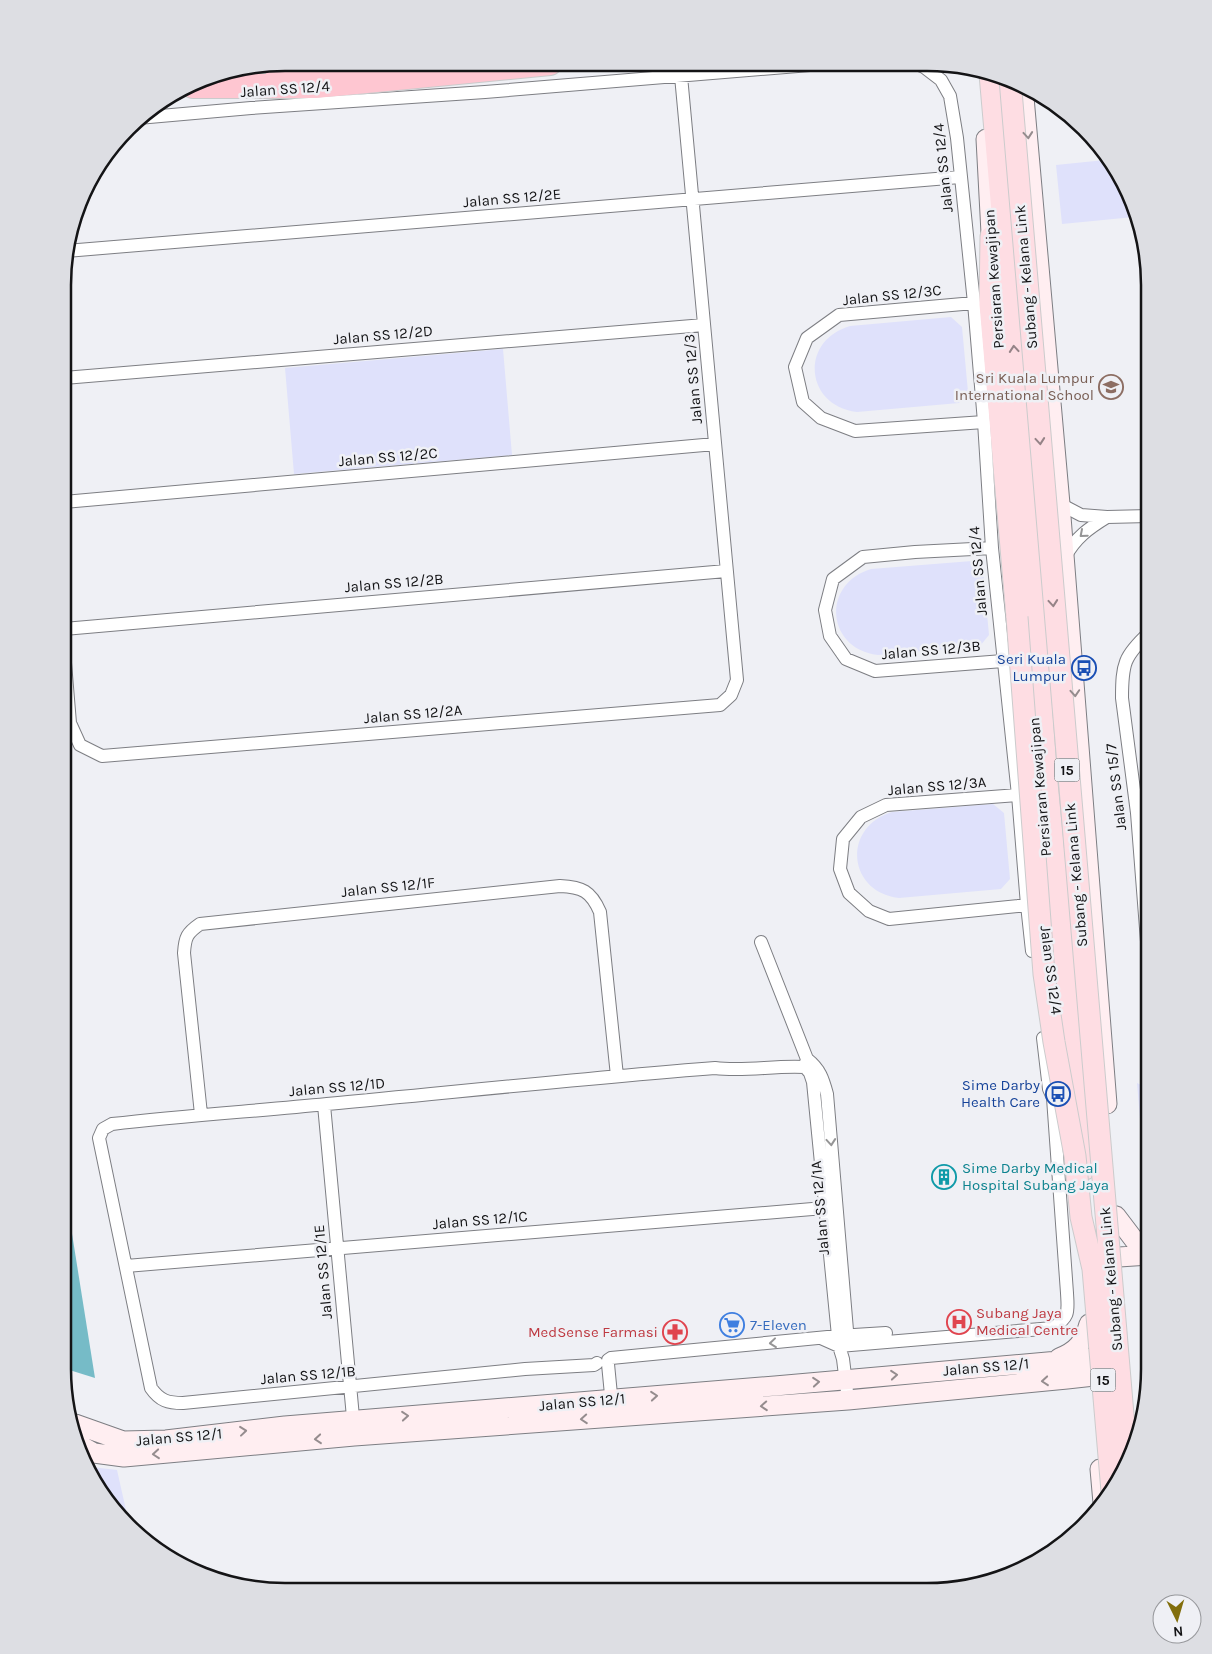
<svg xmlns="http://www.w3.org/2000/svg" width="1212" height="1654" font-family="Karla,sans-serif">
  <rect width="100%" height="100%" fill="#eff0f5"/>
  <!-- green -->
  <path fill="#dfe1fb" d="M1105,160L1127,187L1134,217L1062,224L1056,165Z
    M951,317L962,327L968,392L959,403L857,412C805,406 799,341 850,326Z
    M503,349L512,455L294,474L285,368Z
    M972,561L983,570L989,635L980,646L878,655C826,649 821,584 871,569Z
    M993,804L1004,813L1010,879L1001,889L899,898C847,892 842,827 892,812Z
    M1137,1083L1149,1089V1214H1148Z
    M91,1467L117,1470L128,1519L87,1469Z"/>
  <!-- water -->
  <path fill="#76bbc7" d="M63,1178L66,1196L95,1378L63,1368Z"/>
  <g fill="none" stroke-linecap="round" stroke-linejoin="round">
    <defs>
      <path id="street" d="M917,64L924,67L941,80L950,96L957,138L974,303L984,422L992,548L1018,795L1027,905L1032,951
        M138,118L251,108L485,92L822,64
        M66,251L960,177
        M974,303L839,315L807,338L795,367L803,402L821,418L855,431L984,422
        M64,378L704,325
        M64,502L715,444
        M1060,504L1081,515L1107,517L1149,516
        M992,548L915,552L863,557L833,579L825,610L830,636L846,659L875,671L1003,661
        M1065,557C1075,538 1089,528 1107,517
        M64,629L726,571
        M64,651L70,723L80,745L102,756L720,705L731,695L737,680L681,76
        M1018,795L886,805L861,817L843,839L840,869L849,893L869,911L889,919L1027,905
        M1137,813L1149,805
        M761,942L807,1059L805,1067
        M1149,967L1137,813L1122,698C1122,664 1124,656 1149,633
        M807,1059C820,1069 823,1079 827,1094L848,1342
        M805,1067L810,1073L813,1082L839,1346L843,1359L848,1400
        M324,1105L354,1428
        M201,1114L184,953C185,937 187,933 200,924L560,886C582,887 591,891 600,912L617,1076
        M126,1266L836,1207
        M821,1338L839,1346L1053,1328C1070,1316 1068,1312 1067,1293L1053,1098L1049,1089L1043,1038
        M597,1363L594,1365L525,1369L183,1403C168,1403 160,1401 151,1388L99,1138L103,1129L112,1124C183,1116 255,1111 327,1104C456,1092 586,1078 715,1068C745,1072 775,1065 805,1067
        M612,1405L608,1364V1360L611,1358L838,1336L886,1333"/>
      <path id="secondary" d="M1023,86L1060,504L1107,1104
        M986,139L992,252
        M1116,1216L1138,1245L1149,1252
        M1119,1257L1149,1255
        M1059,1358C1077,1351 1084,1342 1089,1324
        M75,1424L123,1441L166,1440L285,1426L775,1386L1092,1358H1115
        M80,1445L94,1453L124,1457L354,1436L848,1400L1067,1379L1094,1376L1115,1371
        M1100,1469L1103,1503"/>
      <path id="primary" d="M990,74L1023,450L1047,783L1085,1169
        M991,237L990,304L1017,617"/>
      <path id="highway" d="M278,73L373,63
        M193,86H315L550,63"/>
    </defs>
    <!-- street casing -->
    <use href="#street" stroke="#7d7e83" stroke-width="14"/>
    <!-- secondary casing -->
    <use href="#secondary" stroke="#7d7e83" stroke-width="21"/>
    <!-- primary casing -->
    <use href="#primary" stroke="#cbcbcc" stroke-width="23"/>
    <!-- highway casing -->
    <use href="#highway" stroke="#cbcbcc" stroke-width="26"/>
    <!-- street -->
    <use href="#street" stroke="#fff" stroke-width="12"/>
    <!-- secondary -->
    <use href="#secondary" stroke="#ffeef1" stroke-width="19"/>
    <!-- primary -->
    <use href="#primary" stroke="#fedde3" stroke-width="21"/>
    <!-- highway -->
    <use href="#highway" stroke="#fec6d1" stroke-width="24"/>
    <defs>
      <path id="primary-bridge" d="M1010,79L1127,1462
        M1017,617L1044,974L1054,1042L1075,1156L1081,1217L1093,1269L1112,1491"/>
    </defs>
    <!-- primary-bridge casing -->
    <use href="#primary-bridge" stroke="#cbcbcc" stroke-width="23" stroke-linecap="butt"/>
    <!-- primary-bridge -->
    <use href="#primary-bridge" stroke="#fedde3" stroke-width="21"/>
  </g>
  <!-- one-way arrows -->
  <defs><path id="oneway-chevron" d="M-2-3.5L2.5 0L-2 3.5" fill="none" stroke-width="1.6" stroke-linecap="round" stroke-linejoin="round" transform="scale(1.25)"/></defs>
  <g stroke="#958c8e">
    <use href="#oneway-chevron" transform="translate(1028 135) rotate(85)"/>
    <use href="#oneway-chevron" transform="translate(1075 693) rotate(86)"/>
    <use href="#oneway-chevron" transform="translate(894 1375) rotate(-5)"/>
    <use href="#oneway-chevron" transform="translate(1045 1381) rotate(175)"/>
    <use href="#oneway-chevron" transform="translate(816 1382) rotate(-5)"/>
    <use href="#oneway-chevron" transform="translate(654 1396) rotate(-5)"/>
    <use href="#oneway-chevron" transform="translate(764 1406) rotate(176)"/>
    <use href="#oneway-chevron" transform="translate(405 1416) rotate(-5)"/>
    <use href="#oneway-chevron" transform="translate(584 1419) rotate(176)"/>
    <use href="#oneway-chevron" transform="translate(243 1431) rotate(-6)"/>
    <use href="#oneway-chevron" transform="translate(318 1439) rotate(175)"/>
    <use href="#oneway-chevron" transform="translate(156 1454) rotate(175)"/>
  </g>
  <g stroke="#958387">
    <use href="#oneway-chevron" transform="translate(1014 349) rotate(-95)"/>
    <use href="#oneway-chevron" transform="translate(1040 441) rotate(85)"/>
    <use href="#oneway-chevron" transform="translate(1053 603) rotate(85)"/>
  </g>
  <g stroke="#959596">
    <use href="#oneway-chevron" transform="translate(1083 534) rotate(139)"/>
    <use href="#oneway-chevron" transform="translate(831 1142) rotate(85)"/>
    <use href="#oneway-chevron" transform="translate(773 1343) rotate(174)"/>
  </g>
  <!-- icons -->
  <defs>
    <symbol id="school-ring" viewBox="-11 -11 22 22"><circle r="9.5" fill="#eff0f5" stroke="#8d6e63" stroke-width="1.5"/><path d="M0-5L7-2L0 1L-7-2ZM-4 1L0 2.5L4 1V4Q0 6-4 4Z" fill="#8d6e63"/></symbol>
    <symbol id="bus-ring" viewBox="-11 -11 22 22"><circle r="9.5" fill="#eff0f5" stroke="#1a4fb4" stroke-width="1.5"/><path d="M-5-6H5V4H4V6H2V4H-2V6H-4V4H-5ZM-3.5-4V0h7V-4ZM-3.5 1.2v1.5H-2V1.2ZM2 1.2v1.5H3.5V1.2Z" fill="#1a4fb4"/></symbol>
    <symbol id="building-ring" viewBox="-11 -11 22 22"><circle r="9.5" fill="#eff0f5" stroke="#0f9aa8" stroke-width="1.5"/><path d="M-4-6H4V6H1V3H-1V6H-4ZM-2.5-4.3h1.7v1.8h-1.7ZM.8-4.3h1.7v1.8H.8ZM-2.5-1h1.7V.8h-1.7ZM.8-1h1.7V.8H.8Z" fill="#0f9aa8"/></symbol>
    <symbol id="hospital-ring" viewBox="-11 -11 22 22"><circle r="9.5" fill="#eff0f5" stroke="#e0444e" stroke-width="1.5"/><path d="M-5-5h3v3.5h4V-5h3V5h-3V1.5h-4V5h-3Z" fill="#e0444e"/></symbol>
    <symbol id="supermarket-ring" viewBox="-11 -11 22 22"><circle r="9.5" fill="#eff0f5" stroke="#3f7fe0" stroke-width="1.5"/><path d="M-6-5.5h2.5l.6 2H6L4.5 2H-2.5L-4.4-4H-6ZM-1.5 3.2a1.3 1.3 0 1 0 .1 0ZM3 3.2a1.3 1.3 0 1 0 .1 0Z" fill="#3f7fe0"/></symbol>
    <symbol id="pharmacy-ring" viewBox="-11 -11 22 22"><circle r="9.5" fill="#eff0f5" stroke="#e0444e" stroke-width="1.5"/><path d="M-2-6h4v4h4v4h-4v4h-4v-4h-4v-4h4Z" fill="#e0444e"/></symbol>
  </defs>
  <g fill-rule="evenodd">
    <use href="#school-ring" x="1097" y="373" width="28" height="28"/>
    <use href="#bus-ring" x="1070" y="654" width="28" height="28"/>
    <use href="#bus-ring" x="1044" y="1080" width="28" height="28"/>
    <use href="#building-ring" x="930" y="1163" width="28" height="28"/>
    <use href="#hospital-ring" x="945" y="1308" width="28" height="28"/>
    <use href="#supermarket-ring" x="718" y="1311" width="28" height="28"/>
    <use href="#pharmacy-ring" x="661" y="1318" width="28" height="28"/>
  </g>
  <g text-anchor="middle" stroke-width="5" stroke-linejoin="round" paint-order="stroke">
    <!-- shield labels -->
    <g fill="#eff0f5" stroke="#565659" stroke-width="1">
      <rect x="1054.5" y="758.5" width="25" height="23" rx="4"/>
      <rect x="1090.5" y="1368.5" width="25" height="23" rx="4"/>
    </g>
    <g font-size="14" font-weight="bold" fill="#141416">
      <text x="1067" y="775">15</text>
      <text x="1103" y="1385">15</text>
    </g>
    <!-- street labels -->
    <g font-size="15" fill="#141416" stroke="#eff0f5">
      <text transform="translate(285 89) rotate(-4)" y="5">Jalan SS 12/4</text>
      <text transform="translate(943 168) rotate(-96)" y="5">Jalan SS 12/4</text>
      <text transform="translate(512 198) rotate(-5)" y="5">Jalan SS 12/2E</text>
      <text transform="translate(1026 277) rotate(-95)" y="5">Subang - Kelana Link</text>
      <text transform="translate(994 279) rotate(-94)" y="5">Persiaran Kewajipan</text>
      <text transform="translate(892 295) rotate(-6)" y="5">Jalan SS 12/3C</text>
      <text transform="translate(383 335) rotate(-5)" y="5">Jalan SS 12/2D</text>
      <text transform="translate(693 379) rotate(-95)" y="5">Jalan SS 12/3</text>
      <text transform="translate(388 457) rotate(-5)" y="5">Jalan SS 12/2C</text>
      <text transform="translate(978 571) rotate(-95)" y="5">Jalan SS 12/4</text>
      <text transform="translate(394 583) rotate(-5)" y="5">Jalan SS 12/2B</text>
      <text transform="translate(931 650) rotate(-5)" y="5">Jalan SS 12/3B</text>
      <text transform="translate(413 714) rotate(-5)" y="5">Jalan SS 12/2A</text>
      <text transform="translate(937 786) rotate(-5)" y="5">Jalan SS 12/3A</text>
      <text transform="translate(1040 787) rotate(-95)" y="5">Persiaran Kewajipan</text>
      <text transform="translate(1116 787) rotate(-97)" y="5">Jalan SS 15/7</text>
      <text transform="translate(1076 875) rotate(-95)" y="5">Subang - Kelana Link</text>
      <text transform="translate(388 887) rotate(-6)" y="5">Jalan SS 12/1F</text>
      <text transform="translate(1051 970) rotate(83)" y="5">Jalan SS 12/4</text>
      <text transform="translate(337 1087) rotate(-5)" y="5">Jalan SS 12/1D</text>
      <text transform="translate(820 1208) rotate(-95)" y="5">Jalan SS 12/1A</text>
      <text transform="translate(480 1220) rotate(-5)" y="5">Jalan SS 12/1C</text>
      <text transform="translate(323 1272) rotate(-95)" y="5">Jalan SS 12/1E</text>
      <text transform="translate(1111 1279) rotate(-95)" y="5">Subang - Kelana Link</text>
      <text transform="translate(986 1367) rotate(-5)" y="5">Jalan SS 12/1</text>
      <text transform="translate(308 1375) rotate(-5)" y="5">Jalan SS 12/1B</text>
      <text transform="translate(582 1402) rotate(-5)" y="5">Jalan SS 12/1</text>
      <text transform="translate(179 1437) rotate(-5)" y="5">Jalan SS 12/1</text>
    </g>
    <!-- education labels -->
    <g font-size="15" fill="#785e54" stroke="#eff0f5" text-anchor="end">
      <text x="1094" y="383">Sri Kuala Lumpur<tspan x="1094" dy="17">International School</tspan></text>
    </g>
    <!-- transit labels -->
    <g font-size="15" fill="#164399" stroke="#eff0f5" text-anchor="end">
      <text x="1066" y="664">Seri Kuala<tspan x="1066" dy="17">Lumpur</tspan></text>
      <text x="1040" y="1090">Sime Darby<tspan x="1040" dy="17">Health Care</tspan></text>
    </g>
    <!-- culture labels -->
    <g font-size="15" fill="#0d838f" stroke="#eff0f5" text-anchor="start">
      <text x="962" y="1173">Sime Darby Medical<tspan x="962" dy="17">Hospital Subang Jaya</tspan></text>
    </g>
    <!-- health labels -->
    <g font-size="15" fill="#be3a42" stroke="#eff0f5" text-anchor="start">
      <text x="976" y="1318">Subang Jaya<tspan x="976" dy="17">Medical Centre</tspan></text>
      <text x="658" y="1337" text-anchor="end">MedSense Farmasi</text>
    </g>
    <!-- shop labels -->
    <g font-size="15" fill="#366cbe" stroke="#eff0f5" text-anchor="start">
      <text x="750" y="1330">7-Eleven</text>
    </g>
  </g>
  <!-- crop -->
  <path d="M0 0H1212V1654H0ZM285 71H927A214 214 0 0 1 1141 285V1369A214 214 0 0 1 927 1583H285A214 214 0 0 1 71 1369V285A214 214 0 0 1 285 71Z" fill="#dddee3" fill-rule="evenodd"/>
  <path fill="none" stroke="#141416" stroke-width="2.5" d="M285 71H927A214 214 0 0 1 1141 285V1369A214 214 0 0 1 927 1583H285A214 214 0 0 1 71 1369V285A214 214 0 0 1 285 71Z"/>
  <!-- north arrow -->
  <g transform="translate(1177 1619) rotate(175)"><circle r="24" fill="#eff0f5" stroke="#97989c"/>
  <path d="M0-4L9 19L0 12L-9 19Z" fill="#826e0c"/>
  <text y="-8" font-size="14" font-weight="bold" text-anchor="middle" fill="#141416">N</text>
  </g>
</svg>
